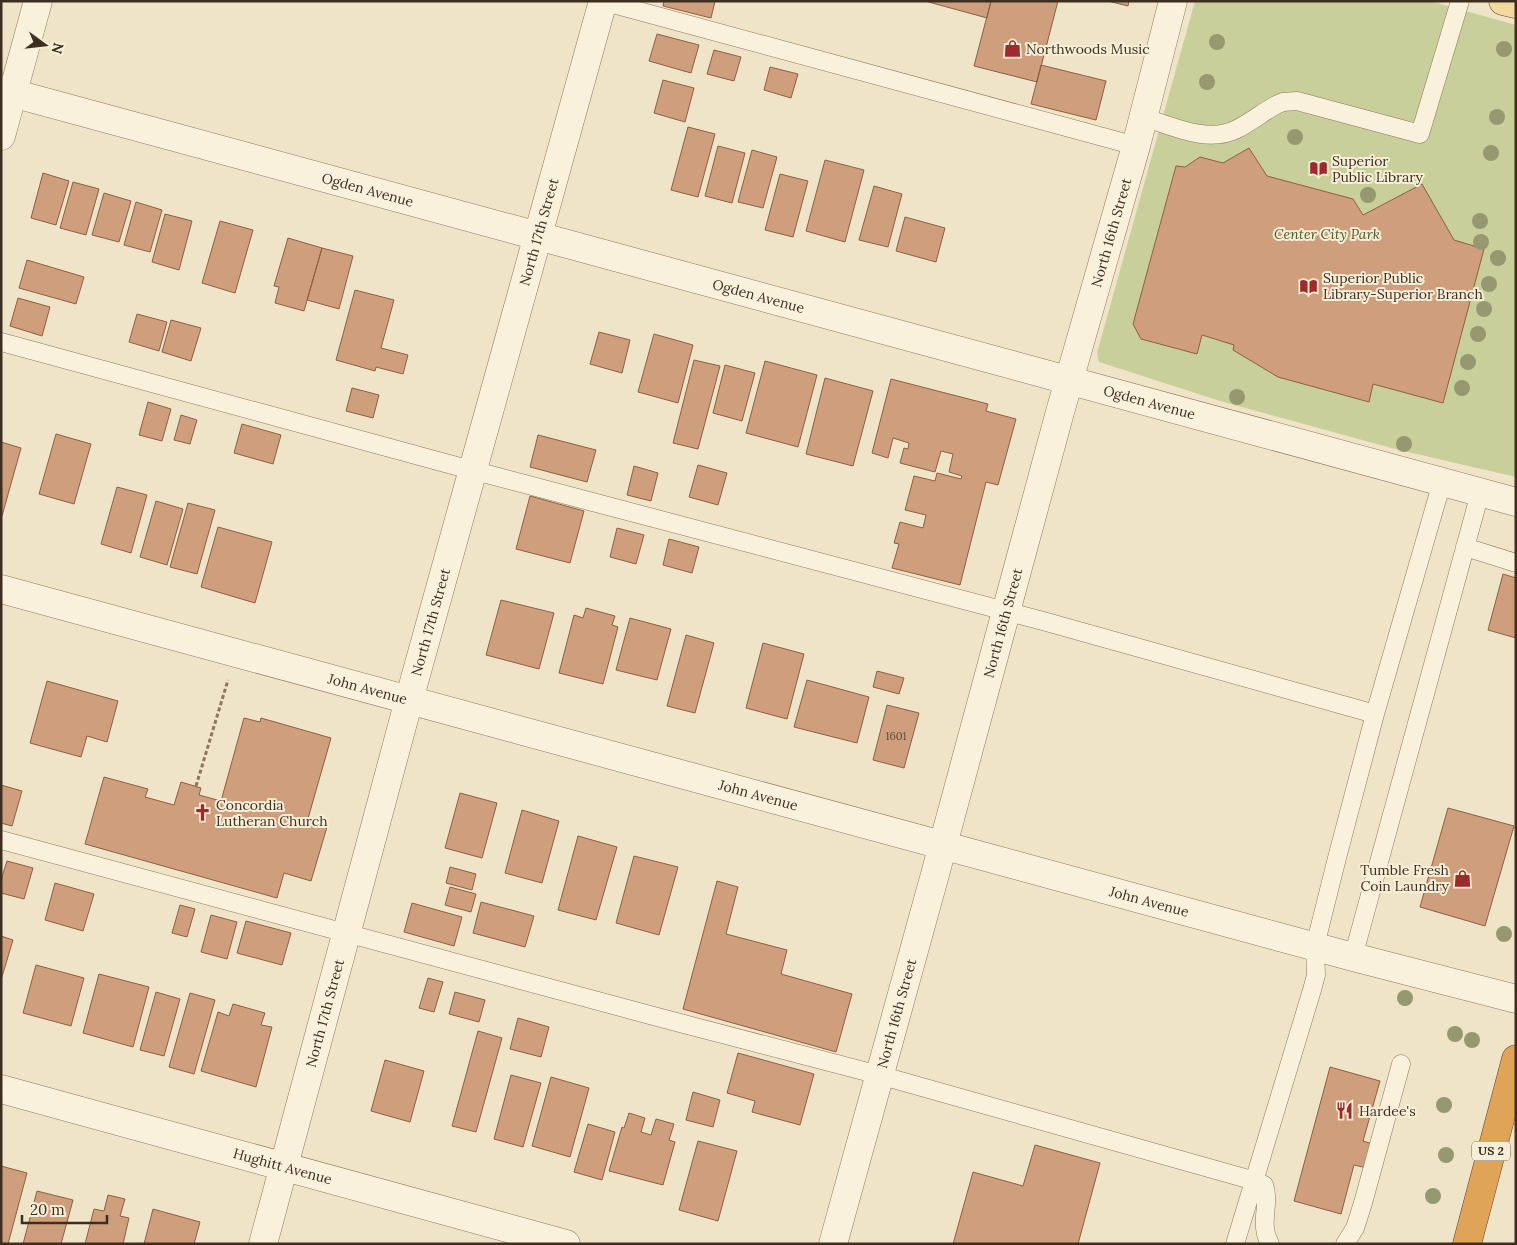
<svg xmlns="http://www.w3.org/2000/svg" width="1517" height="1245" font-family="Lora,serif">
  <rect width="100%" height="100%" fill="#f0e4c8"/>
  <!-- green -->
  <path fill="#c9cf9b" d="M1195,1H1430L1516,25V477L1395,449L1220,401L1099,362L1097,353Z"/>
  <!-- building -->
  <path fill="#cf9f7d" stroke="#8d5f41" d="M664,1H715L711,18L663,6Z
    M925,1H991L987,18Z
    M991,1H1058L1037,82L974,66Z
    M1108,1H1129L1128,6Z
    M657,34L699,45L691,73L649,61Z
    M714,50L741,57L734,81L707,74Z
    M1041,65L1106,81L1096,120L1031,104Z
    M770,67L798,74L791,98L764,90Z
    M663,80L694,88L685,122L654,113Z
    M688,127L715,134L698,197L671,190Z
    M718,146L745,153L732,203L705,196Z
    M1249,148L1267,176L1353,199L1363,215L1422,184L1454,240L1484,249L1443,403L1373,384L1369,402L1278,377L1233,350L1234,345L1202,335L1197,354L1141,339L1133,324L1176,166L1185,167L1200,157L1223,163Z
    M752,150L777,157L763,208L738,202Z
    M825,160L864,170L845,242L806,231Z
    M43,173L69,181L56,225L31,218Z
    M780,174L808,181L793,237L765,230Z
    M73,182L99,189L86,235L60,228Z
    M874,186L902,194L888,247L859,240Z
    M104,193L131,201L119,242L92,235Z
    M136,202L162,210L150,252L124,245Z
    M165,214L192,221L179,270L152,262Z
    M905,217L945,228L936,262L896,251Z
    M220,221L253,230L235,293L202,283Z
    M288,238L322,248L304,311L275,303L279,287L274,286Z
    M322,248L353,256L339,309L307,300Z
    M27,260L84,277L76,304L19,288Z
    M355,290L394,300L381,348L408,355L403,374L376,367L375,371L336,360Z
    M18,298L50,307L42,336L10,326Z
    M137,314L167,322L159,351L129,342Z
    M171,320L201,328L191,361L162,352Z
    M599,332L630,340L622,373L590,364Z
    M654,334L693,345L678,403L638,392Z
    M694,360L720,366L698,449L673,443Z
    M765,361L817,375L798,447L746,433Z
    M725,365L755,373L742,421L713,413Z
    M825,378L873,391L853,466L806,454Z
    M891,379L988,404L986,411L1016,419L998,485L986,482L960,585L892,568L899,544L894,543L900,522L923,528L926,515L905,510L914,476L935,481L937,473L961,479L962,476L949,472L953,454L941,451L935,472L900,463L904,448L908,449L909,443L893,438L888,458L872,453Z
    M352,388L379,395L373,418L346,411Z
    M148,402L171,409L162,441L139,435Z
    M181,415L197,420L190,444L174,440Z
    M242,424L281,435L273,464L234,453Z
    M56,434L91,444L74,504L39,494Z
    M538,435L596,450L587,482L530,467Z
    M1,442L21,448L2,516L1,515Z
    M698,465L727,473L718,505L689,497Z
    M634,466L658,473L651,501L627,495Z
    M117,487L147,495L131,553L101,544Z
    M530,496L584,511L570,563L516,549Z
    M156,501L183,509L167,565L140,557Z
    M188,503L215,510L197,574L170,567Z
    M218,527L272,542L255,603L201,587Z
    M617,528L644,535L636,564L610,557Z
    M669,539L699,547L692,573L663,565Z
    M1503,574L1516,578V638L1488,630Z
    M501,600L554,613L539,669L486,655Z
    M586,608L615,616L612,625L618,627L603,684L559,673L574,615L583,618Z
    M630,618L671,629L657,680L616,670Z
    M686,635L714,643L695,713L667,706Z
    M763,643L804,654L787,719L746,708Z
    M877,671L904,678L899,694L873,687Z
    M807,680L869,697L857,743L794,727Z
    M47,681L118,701L107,742L87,736L81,757L30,743Z
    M887,705L919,713L904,768L873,760Z
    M244,718L260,722L261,718L331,738L307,822L327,827L311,881L284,873L277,898L85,844L104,777L148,789L145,797L174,805L181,782L201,788L199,795L221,801Z
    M1,785L22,791L12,826L1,823Z
    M460,793L497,803L482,858L445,848Z
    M1448,808L1514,826L1485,926L1420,907Z
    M522,810L559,821L542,883L505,873Z
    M578,836L617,847L596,920L558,910Z
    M634,856L678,867L659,935L616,923Z
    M7,861L33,868L24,899L1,893V880Z
    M450,867L476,874L472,890L446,883Z
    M717,881L738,887L726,934L787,950L781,974L852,994L836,1052L683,1009Z
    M55,883L94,894L83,931L45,920Z
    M450,887L476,894L471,912L445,905Z
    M481,902L534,916L525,947L473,933Z
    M412,903L462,917L454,946L404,932Z
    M180,905L195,909L187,937L172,933Z
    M211,915L237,922L227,959L201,952Z
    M246,921L291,933L282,965L237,953Z
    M1,936L13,940L1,980Z
    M36,965L84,978L71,1026L23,1013Z
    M99,974L149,987L133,1047L83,1033Z
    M428,978L443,982L434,1012L419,1008Z
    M156,992L180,999L164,1056L140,1050Z
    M455,992L485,1000L479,1022L449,1014Z
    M190,993L215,1000L194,1074L169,1067Z
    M233,1004L265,1013L261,1025L272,1027L256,1087L201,1071L218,1012L229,1016Z
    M518,1018L549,1027L541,1057L510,1049Z
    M478,1031L502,1038L476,1132L452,1126Z
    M738,1053L814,1074L800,1125L752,1112L755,1101L727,1093Z
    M385,1060L424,1071L410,1122L371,1111Z
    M1330,1067L1380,1081L1363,1141L1373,1144L1367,1168L1354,1165L1341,1214L1294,1201Z
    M511,1075L541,1083L523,1147L494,1139Z
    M551,1077L589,1088L570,1157L532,1146Z
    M693,1092L720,1100L713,1127L686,1120Z
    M629,1113L645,1118L641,1132L651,1135L656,1119L674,1124L669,1140L675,1142L663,1185L609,1171L622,1127L624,1128Z
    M588,1124L615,1132L602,1180L574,1172Z
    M698,1141L737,1151L718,1221L679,1210Z
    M1035,1145L1100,1163L1078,1244H953L973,1172L1023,1186Z
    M1,1166L27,1173L8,1244H1Z
    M37,1191L73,1200L61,1244H23Z
    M108,1195L125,1199L120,1216L129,1218L123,1244H85L94,1209L104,1211Z
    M153,1209L200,1222L194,1244H144Z"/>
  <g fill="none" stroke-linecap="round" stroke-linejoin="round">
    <defs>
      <path id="lane" d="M602,1L1136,146
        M1143,117C1172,126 1208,144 1237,129C1251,122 1263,112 1276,105L1283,102L1297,101L1420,134L1460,1
        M1,342L445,463L1043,621L1375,714
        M1465,547L1516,563
        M1,840L661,1018L879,1075L1255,1181L1264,1185C1271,1205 1258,1223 1270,1244
        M1353,957L1480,493
        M1235,1244L1312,990L1316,975L1315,946L1337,858L1375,714L1442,482
        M1345,1244L1355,1228L1363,1203L1401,1064"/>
      <g id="street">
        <path id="s1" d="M1,90L1516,502"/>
        <path d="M1,136L38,1"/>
        <path id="s2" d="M1,589L1353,957L1516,999"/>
        <path id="s3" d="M1,1089L566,1244"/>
        <path id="s4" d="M263,1244L409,700L603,1"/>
        <path id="s5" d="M833,1244L934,878L1060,412L1136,146L1173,1"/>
      </g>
      <path id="primary" d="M1503,1L1516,4"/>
      <path id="highway" d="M1467,1244L1516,1059"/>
    </defs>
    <!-- lane casing -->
    <use href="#lane" stroke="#8d765c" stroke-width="19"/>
    <!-- street casing -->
    <use href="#street" stroke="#8d765c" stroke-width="29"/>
    <!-- primary casing -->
    <use href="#primary" stroke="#5b4430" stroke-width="29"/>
    <!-- highway casing -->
    <use href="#highway" stroke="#5b4430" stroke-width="29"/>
    <!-- path -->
    <path stroke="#8d765c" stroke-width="3" stroke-dasharray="4 2.5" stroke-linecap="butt" d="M196,786L228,680"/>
    <!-- lane -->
    <use href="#lane" stroke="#faf1dc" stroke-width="18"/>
    <!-- street -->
    <use href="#street" stroke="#faf1dc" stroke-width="28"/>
    <!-- primary -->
    <use href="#primary" stroke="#f3d9a0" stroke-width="28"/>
    <!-- highway -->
    <use href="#highway" stroke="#e0a458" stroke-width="28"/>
  </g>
  <!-- trees -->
  <g fill="#96986f">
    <circle cx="1217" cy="42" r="8"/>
    <circle cx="1504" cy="49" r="8"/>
    <circle cx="1207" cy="82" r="8"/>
    <circle cx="1497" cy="117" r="8"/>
    <circle cx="1295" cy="137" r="8"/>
    <circle cx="1491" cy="153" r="8"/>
    <circle cx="1368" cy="195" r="8"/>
    <circle cx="1480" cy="221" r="8"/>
    <circle cx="1481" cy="242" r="8"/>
    <circle cx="1498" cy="258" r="8"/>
    <circle cx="1489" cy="284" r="8"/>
    <circle cx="1484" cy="309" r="8"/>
    <circle cx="1478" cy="334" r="8"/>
    <circle cx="1468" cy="362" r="8"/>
    <circle cx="1462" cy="388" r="8"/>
    <circle cx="1237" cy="397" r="8"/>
    <circle cx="1404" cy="444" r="8"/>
    <circle cx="1504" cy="934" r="8"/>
    <circle cx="1405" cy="998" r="8"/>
    <circle cx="1455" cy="1034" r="8"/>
    <circle cx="1472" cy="1040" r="8"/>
    <circle cx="1444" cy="1105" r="8"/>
    <circle cx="1446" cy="1155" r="8"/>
    <circle cx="1433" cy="1196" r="8"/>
  </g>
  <!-- icons -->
  <defs>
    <symbol id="shop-bare" viewBox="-9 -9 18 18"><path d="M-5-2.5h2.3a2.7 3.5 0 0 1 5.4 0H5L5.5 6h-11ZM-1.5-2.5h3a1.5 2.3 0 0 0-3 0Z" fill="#9e2a2b" stroke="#f7eed8" stroke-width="2.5" paint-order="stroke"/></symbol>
    <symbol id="library-bare" viewBox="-9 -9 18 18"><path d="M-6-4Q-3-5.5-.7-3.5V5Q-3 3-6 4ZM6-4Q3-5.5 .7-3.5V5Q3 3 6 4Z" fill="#9e2a2b" stroke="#f7eed8" stroke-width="2.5" paint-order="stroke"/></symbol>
    <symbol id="church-bare" viewBox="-9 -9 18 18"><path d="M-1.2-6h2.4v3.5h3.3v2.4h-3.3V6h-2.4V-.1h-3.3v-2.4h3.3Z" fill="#9e2a2b" stroke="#f7eed8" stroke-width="2.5" paint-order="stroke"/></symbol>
    <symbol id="restaurant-bare" viewBox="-9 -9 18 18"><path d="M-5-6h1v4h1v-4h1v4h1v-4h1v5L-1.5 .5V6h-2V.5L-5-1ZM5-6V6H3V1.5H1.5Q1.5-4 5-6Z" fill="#9e2a2b" stroke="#f7eed8" stroke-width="2.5" paint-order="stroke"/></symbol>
  </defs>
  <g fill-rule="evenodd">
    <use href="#shop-bare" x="1000" y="36" width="25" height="25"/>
    <use href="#library-bare" x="1306" y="156" width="25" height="25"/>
    <use href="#library-bare" x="1296" y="274" width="25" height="25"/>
    <use href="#church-bare" x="190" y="800" width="25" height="25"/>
    <use href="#shop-bare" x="1450" y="866" width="25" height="25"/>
    <use href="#restaurant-bare" x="1332" y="1098" width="25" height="25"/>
  </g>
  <g text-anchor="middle" stroke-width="4" stroke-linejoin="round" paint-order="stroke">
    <!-- number labels -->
    <g font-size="11" fill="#624a37">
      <text x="896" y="740">1601</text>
    </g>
    <!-- shield labels -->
    <rect fill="#f7eed8" stroke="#756857" stroke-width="1" x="1472" y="1141.5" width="38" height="19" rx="4"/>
    <g font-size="12" font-weight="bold" fill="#3d2e20">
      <text x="1491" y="1155">US 2</text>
    </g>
    <!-- poi labels -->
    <g font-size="14" fill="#3d2e20" stroke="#f7eed8" text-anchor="start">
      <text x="1026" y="54">Northwoods Music</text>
      <text x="1332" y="166">Superior<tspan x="1332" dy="16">Public Library</tspan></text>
      <text x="1323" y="283">Superior Public<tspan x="1323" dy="16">Library-Superior Branch</tspan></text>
      <text x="216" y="810">Concordia<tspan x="216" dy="16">Lutheran Church</tspan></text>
      <text x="1449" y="875" text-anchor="end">Tumble Fresh<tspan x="1449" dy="16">Coin Laundry</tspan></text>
      <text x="1359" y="1116">Hardee's</text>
    </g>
    <!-- street labels -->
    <g font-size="14" fill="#3d2e20" stroke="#f7eed8">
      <text dy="5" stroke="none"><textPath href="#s1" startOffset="380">Ogden Avenue</textPath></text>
      <text dy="5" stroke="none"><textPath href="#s4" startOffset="1049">North 17th Street</textPath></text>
      <text dy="5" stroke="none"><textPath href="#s5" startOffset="1049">North 16th Street</textPath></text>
      <text dy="5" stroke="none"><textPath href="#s1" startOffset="785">Ogden Avenue</textPath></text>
      <text dy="5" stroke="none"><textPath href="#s1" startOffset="1190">Ogden Avenue</textPath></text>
      <text dy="5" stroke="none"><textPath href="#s4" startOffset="644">North 17th Street</textPath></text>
      <text dy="5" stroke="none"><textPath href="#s5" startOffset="644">North 16th Street</textPath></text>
      <text dy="5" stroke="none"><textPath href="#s2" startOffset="380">John Avenue</textPath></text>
      <text dy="5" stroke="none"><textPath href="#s2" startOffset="785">John Avenue</textPath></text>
      <text dy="5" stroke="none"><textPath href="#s2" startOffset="1190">John Avenue</textPath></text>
      <text dy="5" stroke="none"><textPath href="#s4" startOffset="239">North 17th Street</textPath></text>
      <text dy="5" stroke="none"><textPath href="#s5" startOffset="239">North 16th Street</textPath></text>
      <text dy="5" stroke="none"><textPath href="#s3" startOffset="292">Hughitt Avenue</textPath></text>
    </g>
    <!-- park labels -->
    <g font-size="14" font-style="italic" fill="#4d5a26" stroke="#f7eed8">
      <text x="1327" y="239">Center City Park</text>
    </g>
  </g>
  <!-- border -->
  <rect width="1517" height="1245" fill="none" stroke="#3d2e20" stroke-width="5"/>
  <!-- north arrow -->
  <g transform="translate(45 45) rotate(105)" stroke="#f7eed8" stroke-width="4" paint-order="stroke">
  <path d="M0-4L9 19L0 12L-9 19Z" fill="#3d2e20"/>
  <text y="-8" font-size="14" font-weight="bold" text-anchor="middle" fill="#3d2e20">N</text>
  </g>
  <!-- scale -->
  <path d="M22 1215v8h85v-8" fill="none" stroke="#3d2e20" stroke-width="2.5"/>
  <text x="30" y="1215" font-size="15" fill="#3d2e20" stroke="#f7eed8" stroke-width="4" paint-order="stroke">20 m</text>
</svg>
